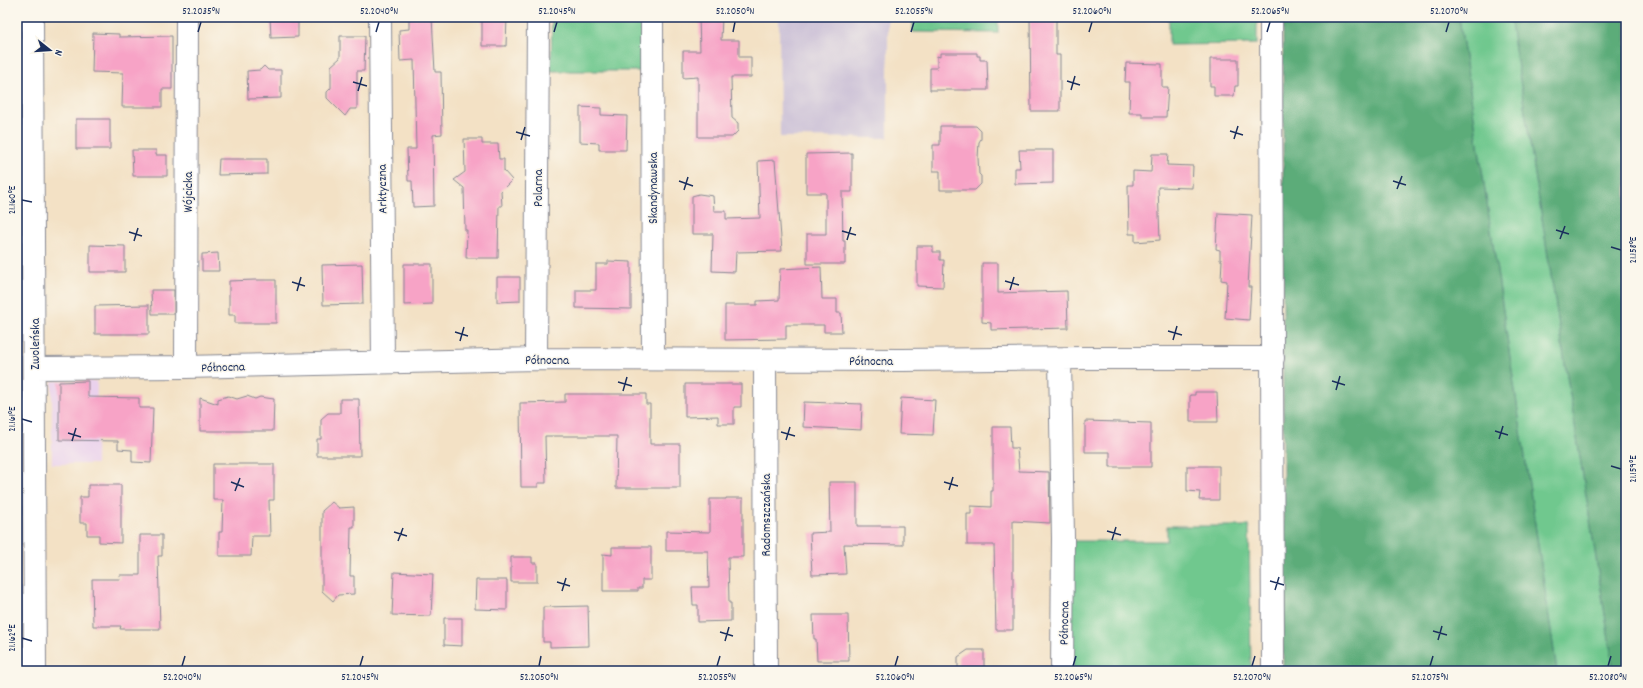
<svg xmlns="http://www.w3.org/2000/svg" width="1643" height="688" font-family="Dekko,sans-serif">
  <rect width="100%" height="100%" fill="#fbf7ec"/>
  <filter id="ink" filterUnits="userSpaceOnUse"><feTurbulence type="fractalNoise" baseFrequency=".025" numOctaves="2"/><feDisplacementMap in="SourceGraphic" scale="8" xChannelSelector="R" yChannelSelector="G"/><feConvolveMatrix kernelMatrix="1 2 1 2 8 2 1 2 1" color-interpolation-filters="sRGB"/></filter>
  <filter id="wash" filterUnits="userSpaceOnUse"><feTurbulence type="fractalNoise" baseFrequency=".012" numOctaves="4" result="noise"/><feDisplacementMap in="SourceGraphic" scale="16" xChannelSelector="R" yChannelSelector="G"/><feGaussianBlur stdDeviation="0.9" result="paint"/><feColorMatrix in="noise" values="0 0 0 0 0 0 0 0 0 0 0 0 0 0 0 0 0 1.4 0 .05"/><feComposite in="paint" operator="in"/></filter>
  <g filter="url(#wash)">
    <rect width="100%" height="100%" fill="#f3e1c5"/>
    <!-- built -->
    <path fill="#ead1ec" d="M52,381H97L96,464H52Z"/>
    <!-- industrial -->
    <path fill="#cabfd6" d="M779,17H888V138L780,137Z"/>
    <!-- green -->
    <path fill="#70c88e" stroke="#467c76" d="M552,17H644V71H551Z
      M913,17H998V33L913,32Z
      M1095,17H1257V44L1169,45V18H1095Z
      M1459,17H1510L1614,671H1557Z
      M1167,526H1249L1251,671H1070L1068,541H1167Z"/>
    <!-- forest -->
    <path fill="#5cac79" stroke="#3c6e6c" d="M1283,17H1459L1557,671H1283Z
      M1510,17H1626V671H1614Z"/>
    <g id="blocks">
      <!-- building -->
      <path fill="#f7a3c6" d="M270,17H298V37L271,38Z
        M432,17L435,72H441L442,134L433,135L434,206L413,207L412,181H408L407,149H416L414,60L400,61L399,30L409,29V18Z
        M482,17H507L506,46H482Z
        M699,17H722L721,40H739V57H751V77H731L732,118L738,123V131L732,137H698V77L683,78V51H700Z
        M1030,17H1056V55H1060V111H1031Z
        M93,33L119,34V37L172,36V89H162V107H122L123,73L92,72Z
        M340,36H365L364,71H357V109H350L345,116L327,98V92L331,88V66L340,58Z
        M940,53H977V56H980V60H987L988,90H930V68H937V56L940,57Z
        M1210,59H1238V86H1235L1234,96H1214V86H1210Z
        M1126,63L1162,64V87H1168L1166,117H1142V113H1129L1130,82H1125Z
        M264,66L268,70H281V98L248,99L247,71L260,70Z
        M580,107L601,108V115L627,116L626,150H599V143L580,142Z
        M76,119H110V149H76Z
        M940,126H976L981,131V139L979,142L978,158L979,174L981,176V184L975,190H940V171H933V145H940Z
        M464,139H482V144H498L499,159H504V171L512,180L501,191L502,206H499L498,258H466L467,230H465L464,188L454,180L465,172Z
        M132,150H156V155H167V176H133Z
        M1019,150H1053V183L1015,184V168H1020Z
        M852,153V192H842L843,241H845V264H807V234H826V193H806V154Z
        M1152,154H1168L1167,165L1193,166L1192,188L1158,187L1160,240L1135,242V234H1129L1128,185H1133V171L1151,172Z
        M219,159H267V174L218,175Z
        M775,160L782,251L736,252L735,272L712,271L713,234H692V196L699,194L713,196L714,211H726V219L760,218L758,161Z
        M1218,213L1252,215L1248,287H1251L1249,320L1225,318L1227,281L1221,280L1222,260H1220V250L1216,249Z
        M90,245L125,246V272H90Z
        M917,246H933V252H940V260H944L943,287L917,286Z
        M218,253L219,271H202V254Z
        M608,261L631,262V309L576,308V290H596V264H608Z
        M982,263H998V293L1067,291L1068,328L991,330V323L982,322Z
        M362,264L363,304L323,305L322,265Z
        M404,264H432V304L404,305Z
        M821,267L822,299H837V313H841L842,332H824V325H786V339L725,340V305H757V301L779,300L780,269Z
        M497,277H520V301L497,302Z
        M255,280H276V323H235V315H229V281Z
        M151,290H174V314H152Z
        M149,305V334H95V306Z
        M88,381V397L139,398V408H153L151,463L132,462V450L118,449V441L59,440V382Z
        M685,384H741V407H734V424H718V416L685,417Z
        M1195,392H1217L1218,422H1190V395H1195Z
        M565,394H646V404H650V444H680V488H616L617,436H545L546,483H538V487H521L520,403L565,402Z
        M228,396L237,399L247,396L255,399L260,397L274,399L273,431H200V398L218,404V399Z
        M901,398L935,400L933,435L899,434Z
        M340,399H359L360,456H317V439H321V419L328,413H340Z
        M804,402L862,404L861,430L803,427Z
        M1085,421L1151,423V467H1110V452H1085Z
        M993,427H1010L1011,448H1017L1019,471L1049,472L1050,523L1013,521V630H996L994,545H967V514H971V506L991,507V491H993Z
        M213,464H274V500H269L270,536H252L251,556H219V532H222L223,500H213Z
        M1187,466H1219V500H1199L1200,492L1187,491Z
        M829,482H857V526H903V545L844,544L846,574L812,575L810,533L830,532Z
        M88,485H121V543L99,542V535H87V523H80V497H88Z
        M726,498H743V557H728L729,603H731V621L698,622V605H693L692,587H709L708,551H666V531L710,532V499H726Z
        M332,502L339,508L354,507V527H351L350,576H354V594L338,595L333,601L322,591V511Z
        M140,535H162V556H158L160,629H120L121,626H93L92,579H120L119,575H140Z
        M612,547H651V580H642V588H638V591H603V554L612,555Z
        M511,557H532V563H537V582H511Z
        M394,572L433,574L431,616L392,615Z
        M476,580H507V610L475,609Z
        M588,606L589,646L550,647V642H543V607Z
        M813,615H848L849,661H817L816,639H814Z
        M444,618H462V646L444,645Z
        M968,650H984V671H958V657Z"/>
    </g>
  </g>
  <g filter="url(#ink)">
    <use href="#blocks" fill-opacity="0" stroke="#878892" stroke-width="1"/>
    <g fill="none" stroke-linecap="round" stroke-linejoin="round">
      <defs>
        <path id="minor" d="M32,17L35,671
          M380,17L383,361
          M652,17L653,359
          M1271,17L1273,671
          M536,359L538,17
          M1060,359L1063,538L1062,671
          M765,360L766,671
          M186,367L187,17
          M34,368L186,367L536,359L902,360L1086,358H1273"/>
      </defs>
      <!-- minor casing -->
      <use href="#minor" stroke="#878892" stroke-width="24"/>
      <!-- minor -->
      <use href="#minor" stroke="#fff" stroke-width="22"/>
    </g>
  </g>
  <!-- ticks -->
  <path fill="none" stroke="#1b2f5e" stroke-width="1.5" d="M198,32L201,22M376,32L379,22M554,32L557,22M733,32L735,22M911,32L914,22M1089,32L1092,22M1267,32L1270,22M1446,32L1449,22M1067,81L1080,85M353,82L367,86M1071,90L1075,76M358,91L362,77M1230,131L1243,135M516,132L530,136M1234,139L1238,126M521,140L525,127M679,181L693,186M1393,181L1406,185M1397,189L1402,176M684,190L688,177M22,200L32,202M1556,230L1569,234M842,231L856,235M129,232L142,236M1560,239L1565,226M847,240L851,227M134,241L138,228M1611,247L1621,250M1005,281L1019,285M292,282L305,286M1010,290L1014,277M297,291L301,277M1168,331L1182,335M455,332L468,336M1173,340L1177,326M460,341L464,327M1332,381L1345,385M618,382L632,386M1336,390L1340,376M623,391L627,377M22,419L32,422M1495,431L1508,435M781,432L795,436M68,433L81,437M1499,439L1503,426M786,440L790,427M72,441L76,428M1611,466L1621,469M231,482L244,487M944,482L958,486M949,490L953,477M235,491L240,478M1107,531L1121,535M394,532L407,536M1112,540L1116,527M398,541L403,528M1270,581L1284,585M557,582L570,586M1275,590L1279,577M562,591L566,578M1433,631L1447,635M720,632L733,636M22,638L32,641M1438,640L1442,626M725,641L729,627M182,666L185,656M360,666L363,656M539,666L541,656M717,666L720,656M895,666L898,656M1073,666L1076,656M1252,666L1255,656M1430,666L1433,656M1608,666L1611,656"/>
  <g text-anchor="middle" stroke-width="3" stroke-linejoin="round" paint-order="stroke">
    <!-- street labels -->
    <g font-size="13" fill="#1b2f5e" stroke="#fbf7ec">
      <text transform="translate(537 188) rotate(-90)" y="5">Polarna</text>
      <text transform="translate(652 188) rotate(-90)" y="5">Skandynawska</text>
      <text transform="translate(381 189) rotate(-91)" y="5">Arktyczna</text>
      <text transform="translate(187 192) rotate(-90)" y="5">Wójcicka</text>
      <text transform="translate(34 344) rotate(-90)" y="5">Zwoleńska</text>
      <text x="547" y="364">Północna</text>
      <text x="871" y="365">Północna</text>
      <text transform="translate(223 366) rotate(-2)" y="5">Północna</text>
      <text transform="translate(765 515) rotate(-90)" y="5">Radomszczańska</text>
      <text transform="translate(1063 623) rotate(-89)" y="5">Północna</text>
    </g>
  </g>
  <!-- margin -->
  <rect width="1643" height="688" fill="none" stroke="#fbf7ec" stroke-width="44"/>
  <!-- north arrow -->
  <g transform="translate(50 50) rotate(107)" stroke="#fbf7ec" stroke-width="3" paint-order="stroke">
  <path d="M0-3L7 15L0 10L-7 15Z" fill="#1b2f5e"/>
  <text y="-6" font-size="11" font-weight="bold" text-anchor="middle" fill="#1b2f5e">N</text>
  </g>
  <rect x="22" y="22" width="1599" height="644" fill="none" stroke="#1b2f5e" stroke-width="1.5"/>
  <g font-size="10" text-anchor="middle" fill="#1b2f5e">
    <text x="201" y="14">52.2035°N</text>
    <text x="379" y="14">52.2040°N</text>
    <text x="557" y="14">52.2045°N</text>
    <text x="735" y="14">52.2050°N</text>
    <text x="914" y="14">52.2055°N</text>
    <text x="1092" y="14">52.2060°N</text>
    <text x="1270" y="14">52.2065°N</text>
    <text x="1449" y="14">52.2070°N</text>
    <text transform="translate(11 200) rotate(-90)" y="4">21.160°E</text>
    <text transform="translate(1632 250) rotate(-90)" y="4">21.158°E</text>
    <text transform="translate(11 419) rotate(-90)" y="4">21.161°E</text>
    <text transform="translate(1632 469) rotate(-90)" y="4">21.159°E</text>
    <text transform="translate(11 638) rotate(-90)" y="4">21.162°E</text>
    <text x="182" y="680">52.2040°N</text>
    <text x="360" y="680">52.2045°N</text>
    <text x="539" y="680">52.2050°N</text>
    <text x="717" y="680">52.2055°N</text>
    <text x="895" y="680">52.2060°N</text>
    <text x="1073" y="680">52.2065°N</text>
    <text x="1252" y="680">52.2070°N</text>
    <text x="1430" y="680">52.2075°N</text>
    <text x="1608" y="680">52.2080°N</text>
  </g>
</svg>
